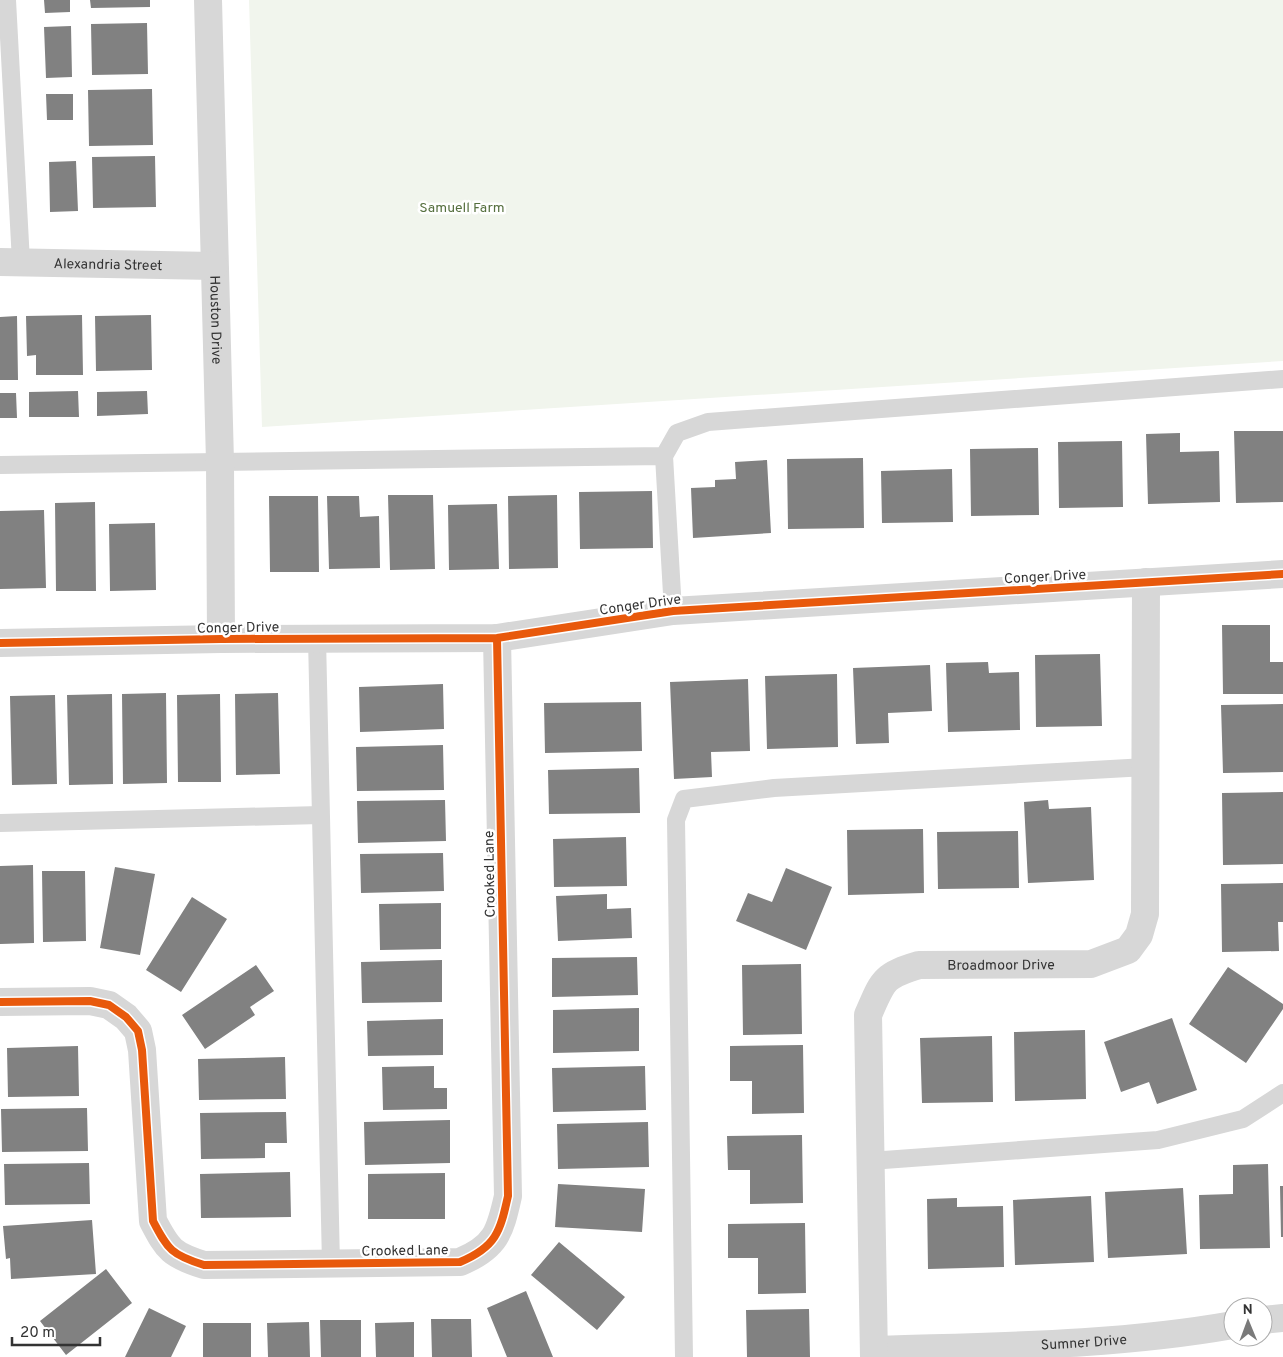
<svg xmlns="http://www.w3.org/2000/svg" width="1283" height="1357" font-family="Overpass,sans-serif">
  <rect width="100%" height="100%" fill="#fff"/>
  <!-- green -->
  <path fill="#f1f5ed" d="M249,0H1283V361L262,427Z"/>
  <!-- building -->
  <path fill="#818181" d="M44,0H70V12L45,13Z
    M90,0H150V7L91,8Z
    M147,23L148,74L92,75L91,24Z
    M71,26L72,77L46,78L44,27Z
    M152,89L153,145L89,146L88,90Z
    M46,94H73V120H47Z
    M155,156L156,207L93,208L92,157Z
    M76,161L78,211L50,212L49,162Z
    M82,315L83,375H36V355L27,356L26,316Z
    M151,315L152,370L96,371L95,316Z
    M17,316L18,380H0V317Z
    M78,391L79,417H29V392Z
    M147,391L148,414L97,416V392Z
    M0,393H16L17,418H0Z
    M1234,431H1283V502L1236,503Z
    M1180,433V452L1219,451L1220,502L1148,504L1146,434Z
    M1122,441L1123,507L1059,508L1058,442Z
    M1038,448L1039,515L971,516L970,449Z
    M863,458L864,528L788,529L787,459Z
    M767,460L771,533L693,538L691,488L715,487V480L736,479L735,462Z
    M952,469L953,522L882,523L881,471Z
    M652,491L653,548L580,549L579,492Z
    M388,495H433L435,569L390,570Z
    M557,495L558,568L509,569L508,496Z
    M269,496H318L319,572H270Z
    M327,496H359L360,517L379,516L380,568L329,569Z
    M95,502L96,591H56L55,503Z
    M497,504L499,569L449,570L448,505Z
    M44,510L46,588L0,589V511Z
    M155,523L156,590L110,591L109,524Z
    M1222,625H1270V662H1283V694H1223Z
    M1100,654L1102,726L1036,727L1035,655Z
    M988,662L989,673L1019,672L1020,730L948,732L946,663Z
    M930,665L932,711L888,713L889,743L856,744L853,668Z
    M837,674L838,747L767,749L765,676Z
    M748,679L750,751L711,752L712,777L674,779L670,682Z
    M443,684L444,729L360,732L359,687Z
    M166,693L167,783L123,784L122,694Z
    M278,693L280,774L236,775L235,694Z
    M112,694L113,784L69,785L67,695Z
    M220,694L221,782H178L177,695Z
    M55,695L57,784L12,785L10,696Z
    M641,702L642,751L545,753L544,703Z
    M1283,704V772L1223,773L1221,705Z
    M443,745L444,790L357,791L356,747Z
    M639,768L640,813L549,814L548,770Z
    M1283,792V864L1223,865L1222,793Z
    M445,800L446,841L358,843L357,801Z
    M1048,800L1049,809L1091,807L1094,880L1028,883L1024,802Z
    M923,829L924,893L848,895L847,830Z
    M1018,831L1019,888L938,889L937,832Z
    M626,837L627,886L554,887L553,839Z
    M443,853L444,891L361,893L360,854Z
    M33,865L34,943L0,944V866Z
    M115,867L155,874L140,955L100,948Z
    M786,868L832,887L806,950L736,921L748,893L772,902Z
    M42,871H85L86,941L43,942Z
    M1283,883V922H1278L1279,951L1222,952L1221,884Z
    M607,894V909L631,908L632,938L558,941L556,896Z
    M192,897L227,919L181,992L146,970Z
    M441,903V949L380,950L379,904Z
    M637,957L638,995L552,997V958Z
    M442,960V1002L362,1003L361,962Z
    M801,964L802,1034L743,1035L742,965Z
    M256,965L274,991L250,1007L255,1015L205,1049L182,1015Z
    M1228,967L1283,1004V1009L1246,1063L1189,1024Z
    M639,1008V1051L553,1053V1010Z
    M1172,1018L1197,1090L1157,1104L1149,1082L1121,1092L1104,1042Z
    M443,1019V1055L368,1056L367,1021Z
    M1085,1030L1086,1099L1015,1101L1014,1032Z
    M992,1036L993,1102L922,1103L920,1038Z
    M803,1045L804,1113L752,1114V1081H730V1046Z
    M78,1046L79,1096L8,1097L7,1048Z
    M285,1057L286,1099L199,1100L198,1059Z
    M434,1066V1088H447V1109L383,1110L382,1067Z
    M645,1066L646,1110L553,1112L552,1068Z
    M87,1108L88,1151L2,1152L1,1109Z
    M286,1112L287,1143H265V1158L201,1159L200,1113Z
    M450,1120V1163L365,1165L364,1122Z
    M648,1122L649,1167L558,1169L557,1124Z
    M802,1135L803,1203L750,1204V1170H728L727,1136Z
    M89,1163L90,1204L5,1205L4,1164Z
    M1268,1164L1270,1248L1200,1249L1199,1195L1233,1194V1165Z
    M290,1172L291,1217L201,1218L200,1174Z
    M445,1173V1219H368V1174Z
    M558,1184L645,1189L642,1232L555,1227Z
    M1280,1186H1283V1237H1281Z
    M1183,1188L1187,1254L1108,1258L1105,1192Z
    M1091,1196L1094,1262L1015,1265L1013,1200Z
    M957,1198V1207L1003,1206L1004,1267L928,1269L927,1199Z
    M92,1220L96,1274L11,1279L10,1258L6,1259L3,1226Z
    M805,1223L806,1293L758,1294V1258H728V1224Z
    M559,1242L625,1297L597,1330L531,1275Z
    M106,1269L132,1303L66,1355L40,1321Z
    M526,1291L553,1357H507L487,1308Z
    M149,1308L186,1326L171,1357H125Z
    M809,1309L810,1357H747L746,1310Z
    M431,1319H471L472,1357H432Z
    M320,1320H361V1357H321Z
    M309,1322L310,1357H268L267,1323Z
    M414,1322V1357H376L375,1323Z
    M203,1323H251V1357H203Z"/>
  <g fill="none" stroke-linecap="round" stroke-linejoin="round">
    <!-- lane -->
    <path stroke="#d7d7d7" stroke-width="18" d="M7,0L21,262
      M664,456L673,611
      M0,465L664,456L677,433L708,422L1283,379
      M317,638L331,1264
      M0,823L320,815
      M870,1161L1158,1140L1243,1119L1283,1093
      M684,1357L676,820L684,799L774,788L1146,767"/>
    <!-- street -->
    <g stroke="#d7d7d7" stroke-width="28">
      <path id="s1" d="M208,0L220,462L221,639"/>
      <path id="s2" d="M0,262L214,266"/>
      <path d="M0,643L221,639L497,638L673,611L1283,574"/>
      <path d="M0,1002L90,1001L109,1005L126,1017L138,1031L142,1050L153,1221C168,1250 172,1255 204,1265L460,1262C496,1247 500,1232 508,1196L497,638"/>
      <path d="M1263,1320L1283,1318"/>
      <path id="s3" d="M874,1350C994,1346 1114,1346 1233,1325"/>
      <path id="s4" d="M874,1357L868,1015C883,981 882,976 919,965L1091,964L1128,950L1139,935L1145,914L1146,582"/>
    </g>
    <defs>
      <path id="cycleway" d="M0,643L221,639L497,638L673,611L1283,574
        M0,1002L90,1001L109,1005L126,1017L138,1031L142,1050L153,1221C168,1250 172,1255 204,1265L460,1262C496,1247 500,1232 508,1196L497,638"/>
    </defs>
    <!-- cycleway casing -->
    <use href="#cycleway" stroke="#fff" stroke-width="11"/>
    <!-- cycleway -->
    <use href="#cycleway" stroke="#e8590c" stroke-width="8"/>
  </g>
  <g text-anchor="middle" stroke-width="5" stroke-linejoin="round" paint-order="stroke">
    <!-- park labels -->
    <g font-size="14" fill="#56703f" stroke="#fff">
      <text x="462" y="212">Samuell Farm</text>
    </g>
    <!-- street labels -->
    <g font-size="14" fill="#333" stroke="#fff">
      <text dy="5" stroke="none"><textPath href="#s2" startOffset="108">Alexandria Street</textPath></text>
      <text dy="5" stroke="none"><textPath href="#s1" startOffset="320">Houston Drive</textPath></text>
      <text transform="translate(1045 576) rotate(-3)" y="5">Conger Drive</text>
      <text transform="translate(640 604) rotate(-8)" y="5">Conger Drive</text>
      <text transform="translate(238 627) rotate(-1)" y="5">Conger Drive</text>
      <text transform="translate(489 874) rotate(-91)" y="5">Crooked Lane</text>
      <text dy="5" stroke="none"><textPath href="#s4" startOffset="500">Broadmoor Drive</textPath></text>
      <text transform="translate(405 1250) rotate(-1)" y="5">Crooked Lane</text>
      <text dy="5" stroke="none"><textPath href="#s3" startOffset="210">Sumner Drive</textPath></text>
    </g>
  </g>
  <!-- north arrow -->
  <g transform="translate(1248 1322) rotate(359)"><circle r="24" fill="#ffffff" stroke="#adadad"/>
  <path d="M0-4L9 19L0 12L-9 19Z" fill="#7a7a7a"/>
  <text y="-8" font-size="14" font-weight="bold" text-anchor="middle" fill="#333333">N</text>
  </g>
  <!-- scale -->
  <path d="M12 1337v8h88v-8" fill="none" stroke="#333333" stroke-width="2.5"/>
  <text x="20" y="1337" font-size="15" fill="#333333" stroke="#ffffff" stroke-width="4" paint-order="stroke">20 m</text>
</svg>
